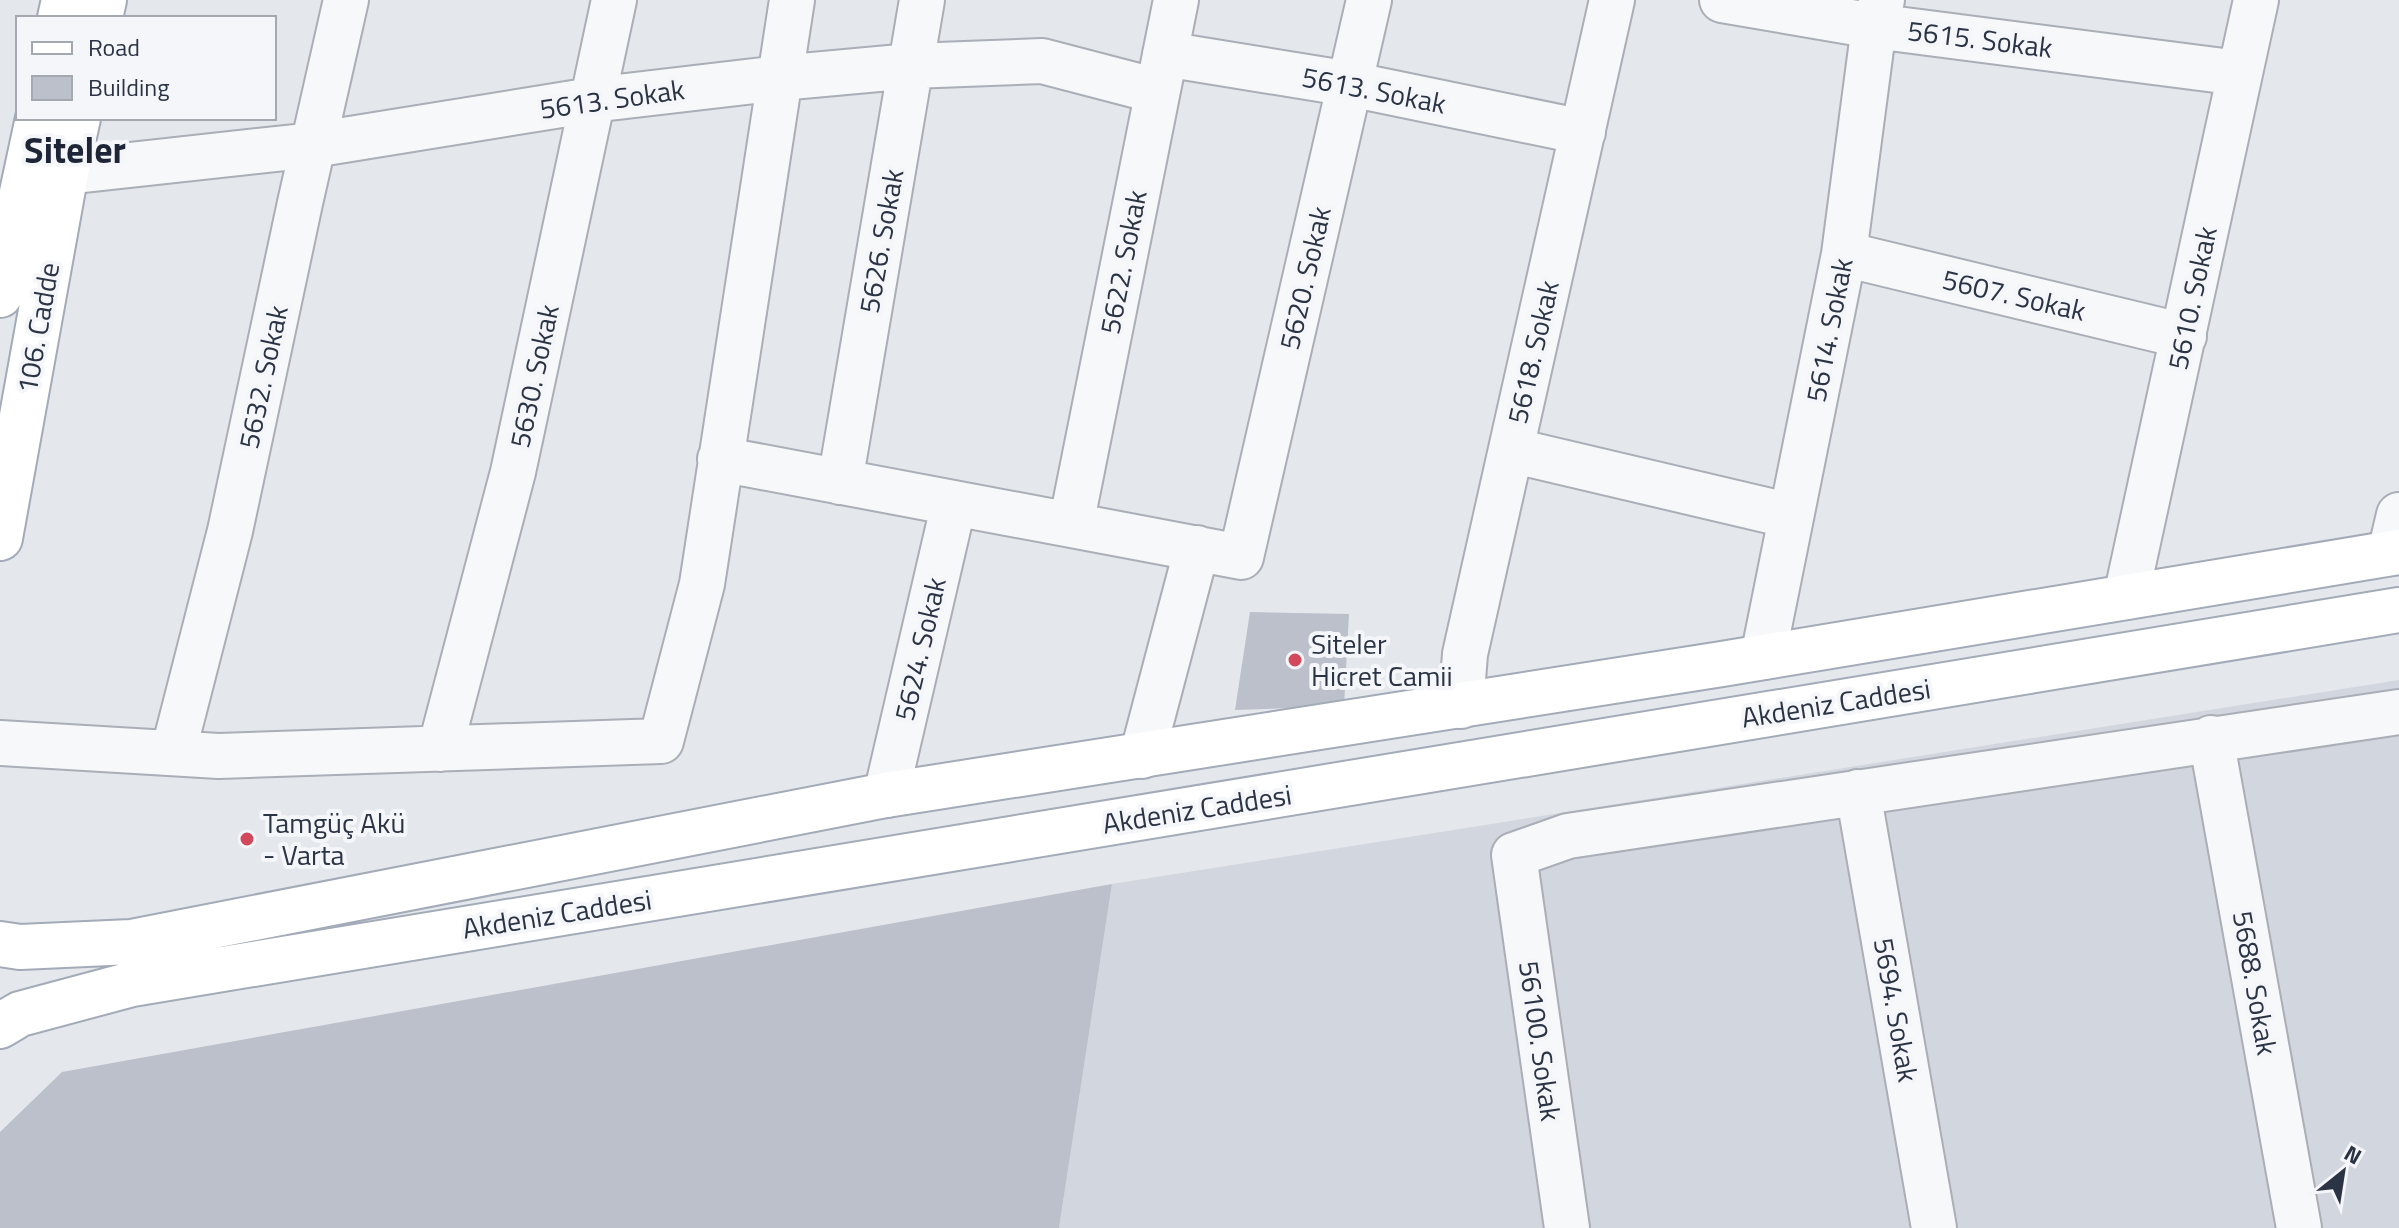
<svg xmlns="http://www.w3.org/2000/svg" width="2399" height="1228" font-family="'Titillium Web',sans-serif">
  <rect width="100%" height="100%" fill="#e4e7ec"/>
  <!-- built -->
  <path fill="#d2d6de" d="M2399,680V1228H1059L1112,884Z"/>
  <!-- building -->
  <path fill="#bbc0ca" d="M1250,612L1349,614L1344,706L1235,710Z
    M1112,884L1059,1228H0V1132L62,1072Z"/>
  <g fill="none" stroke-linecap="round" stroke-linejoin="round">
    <defs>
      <path id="minor" d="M1722,0L1874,26L2239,73
        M1165,54L1350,84L1583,132
        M66,172L313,145L592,100L780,78L911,66L1042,61L1157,91
        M1844,254L2184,336
        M1511,450L1791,516
        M720,459L1241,557L1369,0
        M840,482L922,0
        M1071,525L1176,0
        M2390,553L2399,515
        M2126,597L2256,0
        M1763,657L1844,254L1874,26L1882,0
        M1461,706L1465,654L1612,0
        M2211,738L2299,1228
        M0,743L219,756L661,741L702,584L792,0
        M440,749L513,472L614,0
        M173,753L230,531L300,203L346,0
        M1142,756L1197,548
        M1858,792L1934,1228
        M886,795L954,503
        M1567,1228L1514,855L1568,836L2399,712"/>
      <path id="major" d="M60,18L64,0
        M100,18L104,0
        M0,295L38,118
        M0,538L66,172L78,118
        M0,944L20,947L131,942L886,795L1722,664L2399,552
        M0,1026L20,1014L132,984L2399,610"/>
    </defs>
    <!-- minor casing -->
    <use href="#minor" stroke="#a9aeb7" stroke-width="48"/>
    <!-- major casing -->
    <use href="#major" stroke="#a3abb8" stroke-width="48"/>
    <!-- minor -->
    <use href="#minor" stroke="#f7f8fa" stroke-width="44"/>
    <!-- major -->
    <use href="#major" stroke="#fff" stroke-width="44"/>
  </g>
  <!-- markers -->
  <g fill="#d1495b" stroke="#f4f6f9" stroke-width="3">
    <circle cx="1295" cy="660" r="8"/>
    <circle cx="247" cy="839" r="8"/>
  </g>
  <g text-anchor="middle" stroke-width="8" stroke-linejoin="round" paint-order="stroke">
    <!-- street labels -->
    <g font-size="28" fill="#2b3445" stroke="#f4f6f9">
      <text transform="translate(1980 39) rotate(7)" y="10">5615. Sokak</text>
      <text transform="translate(1374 90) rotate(11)" y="10">5613. Sokak</text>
      <text transform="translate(612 99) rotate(-8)" y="10">5613. Sokak</text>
      <text transform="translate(881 241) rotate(-80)" y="10">5626. Sokak</text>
      <text transform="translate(1123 262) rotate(-79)" y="10">5622. Sokak</text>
      <text transform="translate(1305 278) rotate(-77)" y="10">5620. Sokak</text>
      <text transform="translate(2014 295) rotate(13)" y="10">5607. Sokak</text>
      <text transform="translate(2192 298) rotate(-78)" y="10">5610. Sokak</text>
      <text transform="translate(38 328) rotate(-80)" y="10">106. Cadde</text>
      <text transform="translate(1829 330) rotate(-79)" y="10">5614. Sokak</text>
      <text transform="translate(1533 352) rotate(-77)" y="10">5618. Sokak</text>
      <text transform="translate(534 376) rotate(-78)" y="10">5630. Sokak</text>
      <text transform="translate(263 377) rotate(-78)" y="10">5632. Sokak</text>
      <text transform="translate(920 649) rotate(-77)" y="10">5624. Sokak</text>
      <text transform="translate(1836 703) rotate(-9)" y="10">Akdeniz Caddesi</text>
      <text transform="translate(1197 809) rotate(-9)" y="10">Akdeniz Caddesi</text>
      <text transform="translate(557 914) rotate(-9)" y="10">Akdeniz Caddesi</text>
      <text transform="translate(2255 983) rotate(80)" y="10">5688. Sokak</text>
      <text transform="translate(1896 1010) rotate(80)" y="10">5694. Sokak</text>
      <text transform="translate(1540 1041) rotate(82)" y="10">56100. Sokak</text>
    </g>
    <!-- poi labels -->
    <g font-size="28" fill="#2b3445" stroke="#f4f6f9" text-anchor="start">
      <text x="1311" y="654">Siteler<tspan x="1311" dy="32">Hicret Camii</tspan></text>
      <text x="263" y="833">Tamgüç Akü<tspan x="263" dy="32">- Varta</tspan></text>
    </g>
    <!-- district labels -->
    <g font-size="36" font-weight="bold" fill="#1d2536" stroke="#f4f6f9">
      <text x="75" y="163">Siteler</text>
    </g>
  </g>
  <!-- legend -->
  <rect x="16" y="16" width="260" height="104" fill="#f4f6f9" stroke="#a4a8b1" stroke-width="2"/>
  <rect x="32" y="42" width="40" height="12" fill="#ffffff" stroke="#a4a8b1" stroke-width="2"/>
  <text x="88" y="56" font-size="24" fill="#2b3445">Road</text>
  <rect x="32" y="76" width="40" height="24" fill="#bbc0ca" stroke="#a4a8b1" stroke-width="2"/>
  <text x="88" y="96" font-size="24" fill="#2b3445">Building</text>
  <!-- north arrow -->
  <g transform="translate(2343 1172) rotate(30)" stroke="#f4f6f9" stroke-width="6" paint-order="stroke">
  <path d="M0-6L14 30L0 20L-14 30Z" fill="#2b3445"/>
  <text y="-12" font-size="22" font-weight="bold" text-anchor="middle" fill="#2b3445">N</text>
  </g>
</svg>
